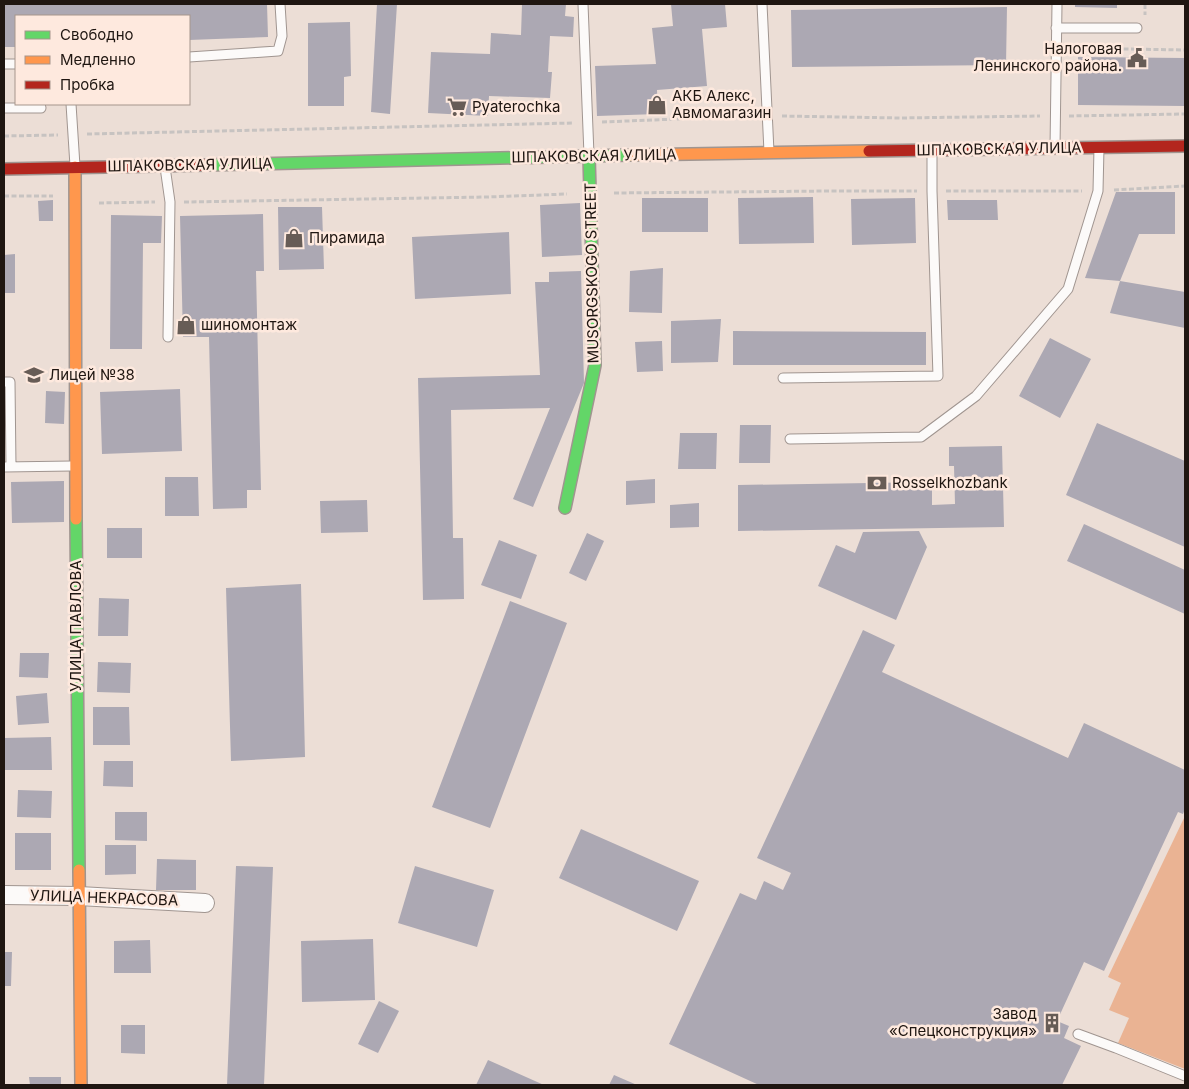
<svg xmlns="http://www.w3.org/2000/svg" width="1189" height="1089" font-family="Inter,sans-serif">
  <rect width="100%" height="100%" fill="#ecded6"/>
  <!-- forest -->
  <path fill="#eab393" d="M1185,816V1069L1118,1043L1129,1018L1109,1010L1121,983L1108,977Z"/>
  <!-- building -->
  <path fill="#aca8b3" d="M4,4H267L268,37L189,40V16H16V47H4Z
    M377,4H397L390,114L371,112Z
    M522,4H566L565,16L574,17L573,37L550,36L548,72H552L550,98L489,96L488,116L428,113L431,52L490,54L491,33L521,35Z
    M671,4H725L727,27L702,29L707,86L657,90L658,114L597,116L595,66L656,64L652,28L673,26Z
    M1075,4H1117V8L1075,7Z
    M1007,7L1006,65L792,67L791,10Z
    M350,22L351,76L344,77V106H308V23Z
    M1078,57L1185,58V106L1078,105Z
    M1116,192H1175V234H1139L1120,281L1085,278Z
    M813,197L814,243L739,244L738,198Z
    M642,198H708V232H642Z
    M915,198L916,243L852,245L851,199Z
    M53,200V221H39L38,201Z
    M947,200H997L998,220H948Z
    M580,203L582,255L542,257L540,205Z
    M278,207H322L324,269L279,270Z
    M263,214L264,271H256L261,490H247V508L213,509L209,337H183L180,216Z
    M111,215L162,216L161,243H143L142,349H110Z
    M509,232L511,294L415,299L412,237Z
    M15,254V293H4V255Z
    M663,268L662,313L629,312L630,271Z
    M581,271L584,383L533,507L513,499L550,408L451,410L453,538H463L464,599L423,600L418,378L540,375L535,282H549V272Z
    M1120,281L1185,292V328L1110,313Z
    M721,319L718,362L671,363V321Z
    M733,331L926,332V365H733Z
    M1050,338L1091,359L1060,418L1019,396Z
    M662,341L663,371L637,372L635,342Z
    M180,389L182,451L102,454L100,392Z
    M46,391L65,392L64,424L45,423Z
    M1097,423L1185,461V547L1066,495Z
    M740,425H771L770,463H739Z
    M680,433H717L716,469H678Z
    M1002,446L1004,527L738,531V485L932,482V505L955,504L954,466H949V447Z
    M165,477H198L199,516H165Z
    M655,479V503L626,505V481Z
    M64,481V522L12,523L11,482Z
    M367,500L368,532L321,533L320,501Z
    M699,503V527L670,528V505Z
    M1084,524L1185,570V614L1067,561Z
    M107,528H142V558H107Z
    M919,531L927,547L896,620L818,586L836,545L855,553L863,532Z
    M587,533L604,541L586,581L569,573Z
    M499,540L537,555L521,599L481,585Z
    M301,584L305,757L231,761L226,588Z
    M99,598L129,599L128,636H98Z
    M510,601L567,623L490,828L432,807Z
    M863,630L895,645L882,672L1068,758L1084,723L1185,770V809L1183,814L1178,812L1104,971L1084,962L1057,1021L1069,1026L1064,1038L1081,1046L1062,1085H759L669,1044L740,893L756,900L764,881L783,890L791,873L757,858Z
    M20,653H49L48,678L19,677Z
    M98,662L131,663L130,693L97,692Z
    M47,693L49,723L18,725L16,696Z
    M93,707H129L130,745H93Z
    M51,737L52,770H4V738Z
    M104,761H133V787L103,786Z
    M18,790L52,791L51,818L17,817Z
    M115,812H147V841L115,840Z
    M581,829L699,881L677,931L559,878Z
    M15,833H51V870H15Z
    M105,845H136V874L105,875Z
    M157,859L196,860V890H156Z
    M236,866L273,867L264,1085H227Z
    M415,866L494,890L477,947L398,923Z
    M373,939L375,1000L302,1002L301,941Z
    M150,940L151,973H114V941Z
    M4,952H12L11,986H4Z
    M379,1001L399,1011L378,1053L358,1044Z
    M121,1025H145V1054L121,1053Z
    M488,1060L544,1085H476Z
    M614,1075L637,1085H609Z
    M29,1077H61V1085H30Z"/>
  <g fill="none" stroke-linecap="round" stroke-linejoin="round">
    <defs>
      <path id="lane" d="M583,4L589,155
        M762,4L769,152
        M1056,28H1137
        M189,57L278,51L282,36L280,4
        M4,64H16
        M71,104L75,166
        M4,108H41L40,104
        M1055,148L1057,4
        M165,167L170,202L168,337
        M783,378L938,376L932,191V153
        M4,382H10L11,467
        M790,439L921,437L976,396L1068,289L1098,191L1099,148
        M4,467L72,466
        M1078,1034L1116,1048L1185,1076"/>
      <path id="street" d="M4,895L79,896L205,903"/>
      <path id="fast" d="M207,165L630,155
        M565,508L595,365L589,156
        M76,519L79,870"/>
      <path id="slow" d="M630,155L869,151
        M75,167L76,519
        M79,870L81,1085"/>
      <path id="jam" d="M869,151L1185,146
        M4,169L207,165"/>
    </defs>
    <!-- lane casing -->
    <use href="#lane" stroke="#a09590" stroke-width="11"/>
    <!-- street casing -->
    <use href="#street" stroke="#a09590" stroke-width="20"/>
    <!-- fast casing -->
    <use href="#fast" stroke="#a09590" stroke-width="14"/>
    <!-- slow casing -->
    <use href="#slow" stroke="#a09590" stroke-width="14"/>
    <!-- jam casing -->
    <use href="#jam" stroke="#a09590" stroke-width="14"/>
    <!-- path -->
    <path stroke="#c7c3c1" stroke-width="3" stroke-dasharray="5 2.5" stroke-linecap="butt" d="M1145,4V15
      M1071,48L1185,50
      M782,116L900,118L1040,116
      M1069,116L1185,114
      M602,122L753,116
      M87,134L573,123
      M4,136L58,135
      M1114,190L1185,186
      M946,191H1082
      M614,193L829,191H917
      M4,196H53
      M184,202L487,197L567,194
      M99,203L155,202"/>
    <!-- lane -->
    <use href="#lane" stroke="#fcfaf9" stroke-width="9"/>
    <!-- street -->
    <use href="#street" stroke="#fcfaf9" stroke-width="18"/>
    <!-- fast -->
    <use href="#fast" stroke="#63d668" stroke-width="11"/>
    <!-- slow -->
    <use href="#slow" stroke="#ff974d" stroke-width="11"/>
    <!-- jam -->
    <use href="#jam" stroke="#b3261e" stroke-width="11"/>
  </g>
  <!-- icons -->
  <defs>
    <symbol id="civic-bare" viewBox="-9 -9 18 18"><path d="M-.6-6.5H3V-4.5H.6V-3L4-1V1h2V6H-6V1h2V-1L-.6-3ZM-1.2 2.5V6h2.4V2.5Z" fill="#675c56" stroke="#fee9de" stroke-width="2.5" paint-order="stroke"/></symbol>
    <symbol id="shop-bare" viewBox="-9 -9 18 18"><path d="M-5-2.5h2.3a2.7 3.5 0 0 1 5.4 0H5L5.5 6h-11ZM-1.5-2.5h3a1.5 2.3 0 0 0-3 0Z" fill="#675c56" stroke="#fee9de" stroke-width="2.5" paint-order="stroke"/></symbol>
    <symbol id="supermarket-bare" viewBox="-9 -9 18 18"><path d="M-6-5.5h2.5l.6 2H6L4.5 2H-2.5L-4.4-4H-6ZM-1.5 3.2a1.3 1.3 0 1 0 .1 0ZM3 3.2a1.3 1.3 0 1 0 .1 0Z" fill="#675c56" stroke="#fee9de" stroke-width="2.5" paint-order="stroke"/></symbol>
    <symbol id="school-bare" viewBox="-9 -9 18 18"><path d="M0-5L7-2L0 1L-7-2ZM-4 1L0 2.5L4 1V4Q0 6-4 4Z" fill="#675c56" stroke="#fee9de" stroke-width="2.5" paint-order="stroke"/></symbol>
    <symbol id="bank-bare" viewBox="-9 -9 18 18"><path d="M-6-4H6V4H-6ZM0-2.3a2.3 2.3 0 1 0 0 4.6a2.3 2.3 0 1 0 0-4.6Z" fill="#675c56" stroke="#fee9de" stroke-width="2.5" paint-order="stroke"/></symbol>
    <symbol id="building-bare" viewBox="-9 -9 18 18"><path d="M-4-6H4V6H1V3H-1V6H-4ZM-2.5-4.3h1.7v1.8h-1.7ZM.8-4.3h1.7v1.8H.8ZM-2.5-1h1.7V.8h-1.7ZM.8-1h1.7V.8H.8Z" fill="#675c56" stroke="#fee9de" stroke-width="2.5" paint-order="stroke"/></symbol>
  </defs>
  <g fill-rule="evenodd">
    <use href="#civic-bare" x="1123" y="44" width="28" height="28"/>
    <use href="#shop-bare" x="643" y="91" width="28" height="28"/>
    <use href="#supermarket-bare" x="443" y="93" width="28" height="28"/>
    <use href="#shop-bare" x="280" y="224" width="28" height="28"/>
    <use href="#shop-bare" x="172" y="311" width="28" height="28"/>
    <use href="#school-bare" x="20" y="361" width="28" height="28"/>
    <use href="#bank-bare" x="863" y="469" width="28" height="28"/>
    <use href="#building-bare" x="1038" y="1009" width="28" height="28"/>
  </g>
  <g text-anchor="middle" stroke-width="5" stroke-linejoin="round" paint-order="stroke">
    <!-- poi labels -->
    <g font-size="15" fill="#1f1611" stroke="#fee9de" text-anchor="start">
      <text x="1122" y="54" text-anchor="end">Налоговая<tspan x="1122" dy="17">Ленинского района.</tspan></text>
      <text x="672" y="101">АКБ Алекс,<tspan x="672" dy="17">Авмомагазин</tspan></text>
      <text x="472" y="112">Pyaterochka</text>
      <text x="309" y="243">Пирамида</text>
      <text x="201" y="330">шиномонтаж</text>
      <text x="49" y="380">Лицей №38</text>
      <text x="892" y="488">Rosselkhozbank</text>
      <text x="1037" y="1019" text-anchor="end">Завод<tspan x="1037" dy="17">«Спецконструкция»</tspan></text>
    </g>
    <!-- street labels -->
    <g font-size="15" fill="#1f1611" stroke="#fee9de">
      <text transform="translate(999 149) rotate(-1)" y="5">ШПАКОВСКАЯ УЛИЦА</text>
      <text transform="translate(594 156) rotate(-1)" y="5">ШПАКОВСКАЯ УЛИЦА</text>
      <text transform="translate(190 165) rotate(-1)" y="5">ШПАКОВСКАЯ УЛИЦА</text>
      <text transform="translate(592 273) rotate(-91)" y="5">MUSORGSKOGO STREET</text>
      <text transform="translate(76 626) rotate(-90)" y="5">УЛИЦА ПАВЛОВА</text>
      <text transform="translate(104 898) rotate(2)" y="5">УЛИЦА НЕКРАСОВА</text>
    </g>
  </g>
  <!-- border -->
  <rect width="1189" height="1089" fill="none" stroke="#1f1611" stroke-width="10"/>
  <!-- legend -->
  <rect x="15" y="15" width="175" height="90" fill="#fee9de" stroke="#a5958c"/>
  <rect x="25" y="31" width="25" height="8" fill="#63d668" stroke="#a5958c"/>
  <text x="60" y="40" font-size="15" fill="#1f1611">Свободно</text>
  <rect x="25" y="56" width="25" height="8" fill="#ff974d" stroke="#a5958c"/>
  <text x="60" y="65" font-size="15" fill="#1f1611">Медленно</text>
  <rect x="25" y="81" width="25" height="8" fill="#b3261e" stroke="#a5958c"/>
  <text x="60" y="90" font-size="15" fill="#1f1611">Пробка</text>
</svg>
